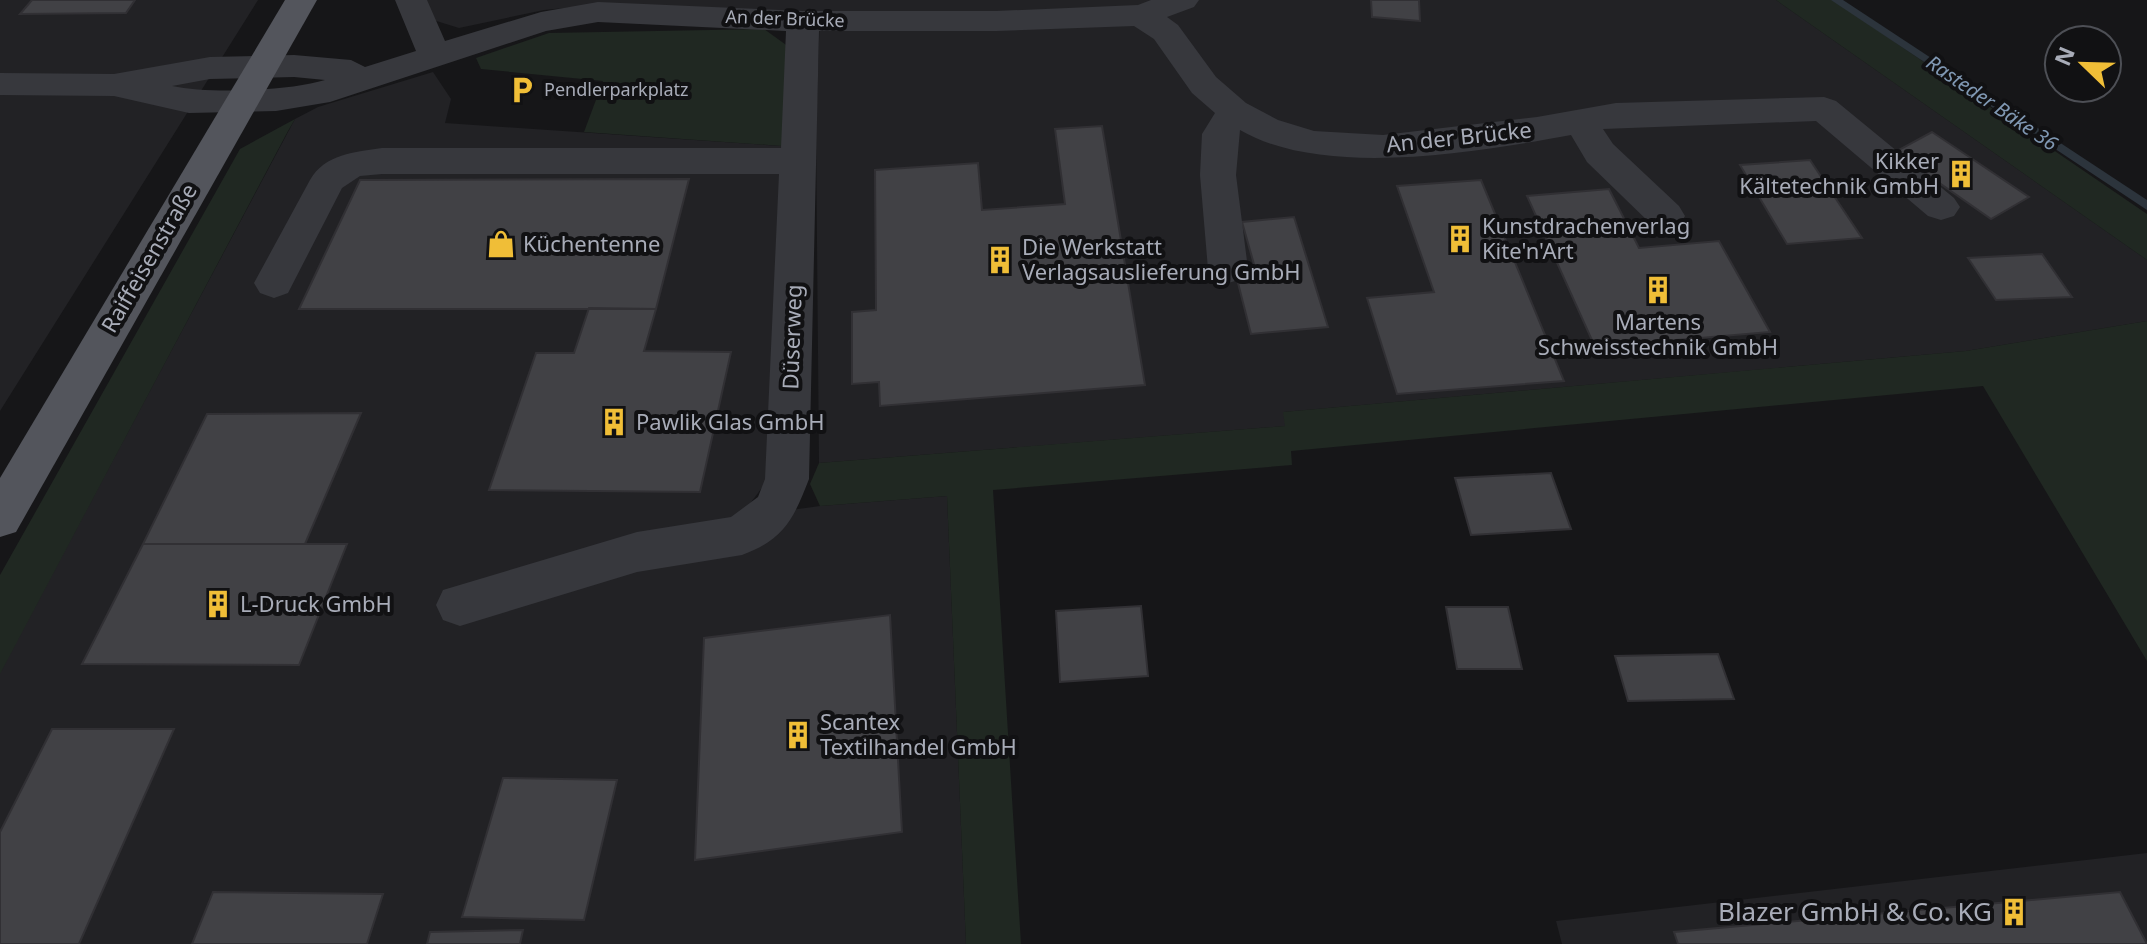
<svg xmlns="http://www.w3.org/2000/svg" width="2147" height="944" font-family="'Noto Sans',sans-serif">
  <rect width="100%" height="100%" fill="#161618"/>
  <!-- built -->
  <path fill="#222225" d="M0,0H258L0,411Z
    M423,0H1776L2147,260V321L1966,351L1284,412L1286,426L819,463L816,132L820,12L606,4L544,10L459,28L430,19Z
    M433,72L451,99L445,123L782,146L770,477L740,517L820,506L947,496L966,944H0V672L295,119L318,107Z
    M2147,853V944H1562L1556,921Z"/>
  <!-- green -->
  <path fill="#202822" d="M1776,0H1833L2147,214V260Z
    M764,29L789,47L782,146L584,132L603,81L481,69L476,58L549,33Z
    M295,119L288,131L0,674V575L240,149Z
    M2147,321V661L1983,386L1291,451L1292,465L993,490L1021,944H966L947,496L820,506L810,484L819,463L1285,426L1283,412L1966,351Z"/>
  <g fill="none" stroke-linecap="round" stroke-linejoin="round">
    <!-- stream -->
    <path fill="#2c343c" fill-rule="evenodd" d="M1831,0H1843L2147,200V210Z"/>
  </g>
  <!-- building -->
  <path fill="#414145" stroke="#313034" stroke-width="2" d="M32,0H135L126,13L20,14Z
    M1371,0H1419L1420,21L1372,17Z
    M1102,126L1145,385L880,406L879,382L852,384V312L876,310L875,170L978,163L982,210L1065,204L1055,129Z
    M1932,132L2029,197L1991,219L1895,152Z
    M1810,160L1862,238L1787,244L1740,165Z
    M689,179L656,309H299L360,180Z
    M1481,180L1564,381L1397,394L1367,298L1434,292L1397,186Z
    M1609,189L1639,248L1719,241L1770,332L1595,347L1527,196Z
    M1294,217L1328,327L1251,334L1238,283L1259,282L1242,222Z
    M2042,254L2072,297L1996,300L1968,258Z
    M589,308L656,309L644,351L731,352L700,492L489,490L536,353H574Z
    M361,413L305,544H143L207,414Z
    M1551,473L1571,529L1471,535L1455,478Z
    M143,544H347L299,665L82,664Z
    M1141,606L1148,676L1060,682L1056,611Z
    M1446,607H1508L1522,669H1457Z
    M890,615L902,832L695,860L704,638Z
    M1718,654L1734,699L1628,701L1615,656Z
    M52,729H174L79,944H0V832Z
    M503,778L617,780L584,920L462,917Z
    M213,892L383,894L367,944H192Z
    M2120,892L2147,944H1678L1674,932Z
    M523,930L520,944H427L430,932Z"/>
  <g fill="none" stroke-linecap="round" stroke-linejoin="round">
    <!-- minor -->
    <path fill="#37383d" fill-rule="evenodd" d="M395,0H427L445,41L541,12L598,2L803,11H996L1138,5L1151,0H1199L1194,7L1167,17L1178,25L1216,77L1246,103L1278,120L1314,131L1383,135L1537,117L1616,103L1824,97L1836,101L1954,198L1960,207L1954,216L1941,220L1928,216L1816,121L1603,129L1613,144L1679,206L1685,216L1679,226L1666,230L1653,226L1587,162L1571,135C1479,152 1323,179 1240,130L1236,175L1248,269L1242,279L1228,283L1214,279L1208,269L1200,175L1202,134L1215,113L1192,93L1154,39L1134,26L996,31H819L809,479C794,518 784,540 742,555L637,572L460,626L443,620L436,605L443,590L637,532L731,517L758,497L765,479L779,174H382L360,176L342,188L288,293L274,298L260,293L254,283L310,180C325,154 355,152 382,148H781L786,31L598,22L546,31L330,102L276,111L189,113L114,96L0,95V73L114,74L210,57L294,55L351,60L365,67L416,51ZM294,77L325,80C289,91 209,94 172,86L210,79Z"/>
    <!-- major -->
    <path fill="#53555c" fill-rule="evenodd" d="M285,0H317L16,532L0,537V478Z"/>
  </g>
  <!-- icons -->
  <defs>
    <symbol id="parking-bare" viewBox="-9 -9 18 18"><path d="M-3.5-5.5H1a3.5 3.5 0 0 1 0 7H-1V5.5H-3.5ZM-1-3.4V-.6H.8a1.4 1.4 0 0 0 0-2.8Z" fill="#f0be37" stroke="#111113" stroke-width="2.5" paint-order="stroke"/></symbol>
    <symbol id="building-bare" viewBox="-9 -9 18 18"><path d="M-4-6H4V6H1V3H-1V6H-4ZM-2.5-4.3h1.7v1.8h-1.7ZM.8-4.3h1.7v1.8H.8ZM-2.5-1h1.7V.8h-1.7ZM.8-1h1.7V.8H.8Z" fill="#f0be37" stroke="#111113" stroke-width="2.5" paint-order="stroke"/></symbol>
    <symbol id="shop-bare" viewBox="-9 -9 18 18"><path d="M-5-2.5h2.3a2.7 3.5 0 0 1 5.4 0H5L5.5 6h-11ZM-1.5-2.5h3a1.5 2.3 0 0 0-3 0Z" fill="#f0be37" stroke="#111113" stroke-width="2.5" paint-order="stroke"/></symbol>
  </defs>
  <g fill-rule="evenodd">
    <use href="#parking-bare" x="502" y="70" width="40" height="40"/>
    <use href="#building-bare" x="1941" y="154" width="40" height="40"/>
    <use href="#building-bare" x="1440" y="219" width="40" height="40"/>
    <use href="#shop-bare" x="481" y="224" width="40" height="40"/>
    <use href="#building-bare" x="980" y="240" width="40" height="40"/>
    <use href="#building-bare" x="1638" y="270" width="40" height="40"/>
    <use href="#building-bare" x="594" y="402" width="40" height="40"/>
    <use href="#building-bare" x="198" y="584" width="40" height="40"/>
    <use href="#building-bare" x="778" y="715" width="40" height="40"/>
    <use href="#building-bare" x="1994" y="892" width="40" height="40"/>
  </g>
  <g text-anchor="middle" stroke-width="8" stroke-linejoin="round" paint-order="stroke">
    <!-- far-street labels -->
    <g font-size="18" fill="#a8acb8" stroke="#111113">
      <text transform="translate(785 19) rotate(2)" y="6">An der Brücke</text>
    </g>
    <!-- far-poi labels -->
    <g font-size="18" fill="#a8acb8" stroke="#111113" text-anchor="start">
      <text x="544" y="96">Pendlerparkplatz</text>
    </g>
    <!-- far-water labels -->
    <g font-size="20" font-style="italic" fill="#8098b3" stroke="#111113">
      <text transform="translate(1992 103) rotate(34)" y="7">Rasteder Bäke 36</text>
    </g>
    <!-- street labels -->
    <g font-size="22" fill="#a8acb8" stroke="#111113">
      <text transform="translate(1459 137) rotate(-6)" y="8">An der Brücke</text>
      <text transform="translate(149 258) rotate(-60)" y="8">Raiffeisenstraße</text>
      <text transform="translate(792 337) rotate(-88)" y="8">Düserweg</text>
    </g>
    <!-- poi labels -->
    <g font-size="22" fill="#a8acb8" stroke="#111113" text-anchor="start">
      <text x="1939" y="169" text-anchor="end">Kikker<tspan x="1939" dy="25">Kältetechnik GmbH</tspan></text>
      <text x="1482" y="234">Kunstdrachenverlag<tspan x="1482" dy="25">Kite'n'Art</tspan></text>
      <text x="523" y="252">Küchentenne</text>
      <text x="1022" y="255">Die Werkstatt<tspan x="1022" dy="25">Verlagsauslieferung GmbH</tspan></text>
      <text x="1658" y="330" text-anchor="middle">Martens<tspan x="1658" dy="25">Schweisstechnik GmbH</tspan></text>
      <text x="636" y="430">Pawlik Glas GmbH</text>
      <text x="240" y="612">L-Druck GmbH</text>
      <text x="820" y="730">Scantex<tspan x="820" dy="25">Textilhandel GmbH</tspan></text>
    </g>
    <!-- near-poi labels -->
    <g font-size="26" fill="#a8acb8" stroke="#111113" text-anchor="end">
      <text x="1992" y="921">Blazer GmbH &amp; Co. KG</text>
    </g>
  </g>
  <!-- north arrow -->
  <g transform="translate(2083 64) rotate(293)"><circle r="38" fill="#111113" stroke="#4d4f55" stroke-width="2"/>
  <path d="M0-6L14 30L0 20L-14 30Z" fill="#f0be37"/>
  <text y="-12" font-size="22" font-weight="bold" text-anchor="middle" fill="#a8acb8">N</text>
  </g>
</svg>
